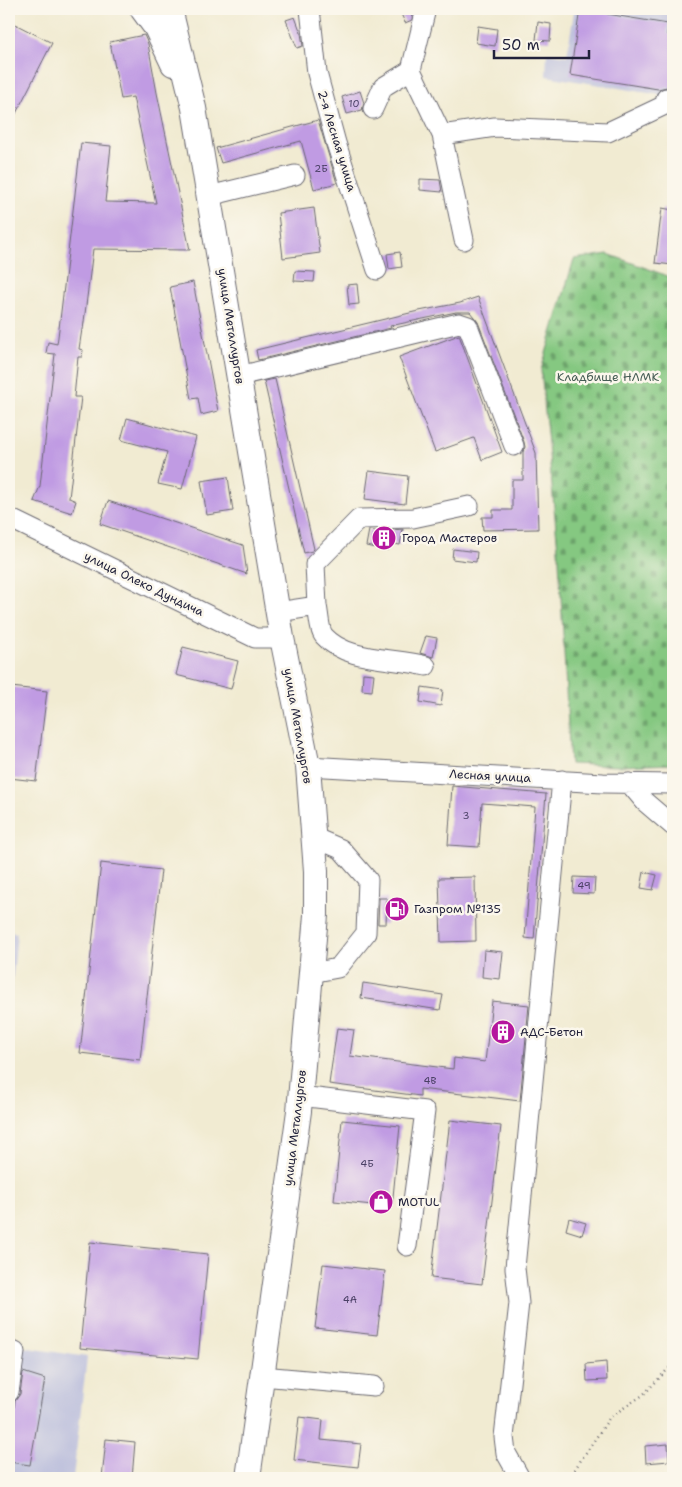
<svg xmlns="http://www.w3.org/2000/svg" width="682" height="1487" font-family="'Shantell Sans',sans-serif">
  <defs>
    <pattern id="cemetery-stones" width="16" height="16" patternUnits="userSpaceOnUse" patternTransform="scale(1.25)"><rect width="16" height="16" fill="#85c881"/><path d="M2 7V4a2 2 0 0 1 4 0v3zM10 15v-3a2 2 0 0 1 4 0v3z" fill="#6ca26b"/></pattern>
  </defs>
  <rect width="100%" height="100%" fill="#fbf7ec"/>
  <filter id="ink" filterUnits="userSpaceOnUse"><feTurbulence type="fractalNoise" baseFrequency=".02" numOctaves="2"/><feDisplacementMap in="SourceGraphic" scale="10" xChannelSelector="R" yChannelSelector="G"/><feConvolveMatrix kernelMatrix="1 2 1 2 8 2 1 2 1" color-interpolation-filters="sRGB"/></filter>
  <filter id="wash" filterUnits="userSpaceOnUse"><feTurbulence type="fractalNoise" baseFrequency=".0096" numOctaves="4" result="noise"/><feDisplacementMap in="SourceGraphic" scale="20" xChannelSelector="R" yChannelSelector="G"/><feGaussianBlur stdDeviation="1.12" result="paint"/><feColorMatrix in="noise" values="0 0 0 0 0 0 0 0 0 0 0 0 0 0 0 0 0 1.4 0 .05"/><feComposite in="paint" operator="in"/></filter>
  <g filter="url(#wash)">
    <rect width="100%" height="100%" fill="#f1ebd2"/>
    <!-- industrial -->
    <path fill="#c0c2dd" d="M570,9H673V97L546,76L547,53L567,56L574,12Z
      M9,931L17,933L9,1018Z
      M9,1345L87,1357L73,1478H9Z"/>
    <!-- cemetery -->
    <path fill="url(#cemetery-stones)" stroke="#54755e" d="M608,254L673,278V764L619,766L570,764L559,560L541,370L574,259Z"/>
    <g id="blocks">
      <!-- building -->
      <path fill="#c09be3" d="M399,9H413L412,20L405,23Z
        M580,9H608L607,14L668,24L667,34L673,35V89L667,87L658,89L570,75Z
        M295,17L301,33L303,46L297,48L286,20Z
        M9,21L52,43L9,127Z
        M538,22L551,24L550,41L536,40Z
        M478,26L497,29L495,46L476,43Z
        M144,35L148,44L157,93L190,250L93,249L83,330L82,329L79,349L83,350L82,357H78L74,397H81L69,498L76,501L72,513L34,501L40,486L55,354L46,353L48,342L57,344L58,337L81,143L111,146L105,202L156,203L133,97L121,99L110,42Z
        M360,91L364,103L362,110L347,114L342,97Z
        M318,120L337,183L314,189L301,141L221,163L216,148Z
        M420,179L440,180L442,192L420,190Z
        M314,208L320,253L283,258L278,213Z
        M662,208L673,210V265L655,263Z
        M400,252L402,267L389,269L387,254Z
        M295,271L315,272L314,282L294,281Z
        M193,282L218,411L201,415L198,398L191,399L170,287Z
        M357,284L359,304L349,305L347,285Z
        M478,297L536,453L538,529L483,530L482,517H493V510H512V480H523V452L525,447L524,442L478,322L470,312H456L390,326L391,328L258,360L256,350L414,312L460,303Z
        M459,335L502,452L482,460L474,438L435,452L399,357Z
        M275,379L314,549L312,551L304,553L264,381Z
        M127,418L196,437L182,489L158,484L167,452L121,440Z
        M369,471L408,476L405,504L365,499Z
        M228,477L233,511L207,515L201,481Z
        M108,501L243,545L247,574L100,524Z
        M403,529L400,545L389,543L392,530Z
        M369,530L391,534L388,550L366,546Z
        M453,549L477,552L476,562L452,559Z
        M426,636L437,638L433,657L420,653Z
        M183,647L238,661L231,689L176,675Z
        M363,673L374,674L372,691L362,690Z
        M11,687L47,691L36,781L9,778V704Z
        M422,687L443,690L441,706L420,702Z
        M452,786L546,794L534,939L525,938L535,807L482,803L479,847L448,845Z
        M101,863L161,870L140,1060L80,1053Z
        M644,872L657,875L653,890L641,888Z
        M475,877L476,941L441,942L439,878Z
        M574,877L595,878L594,894L573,893Z
        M379,898H387L386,924H378Z
        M484,950L503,952L500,979L482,977Z
        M363,983L443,995L440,1010L361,998Z
        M492,1001L529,1005L520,1101L420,1089V1096L329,1084L337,1028L354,1030L350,1056L453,1069L454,1058L485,1062Z
        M342,1120L400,1126L392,1207L334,1201Z
        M450,1120L501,1126L482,1284L431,1278Z
        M569,1218L586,1223L582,1235L566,1230Z
        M90,1242L208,1254L198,1359L80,1348Z
        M323,1264L385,1271L377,1335L315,1328Z
        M606,1362L607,1380L587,1381L586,1364Z
        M23,1372L45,1379L30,1465L9,1462V1447L15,1401L20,1394Z
        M299,1417L323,1420L321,1440L361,1444L358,1467L294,1460Z
        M106,1439L135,1442L132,1478H102Z
        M668,1444L669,1461L646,1463L645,1446Z"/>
    </g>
  </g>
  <g filter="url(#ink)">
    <use href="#blocks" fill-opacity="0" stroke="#6a6870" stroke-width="1"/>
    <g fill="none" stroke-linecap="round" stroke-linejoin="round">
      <defs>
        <path id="minor" d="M310,9L317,73L336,143L377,270
          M426,9L411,70L442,135L464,240
          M373,109L383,87L411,70
          M442,135L495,127L608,132L665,105L666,98
          M209,196L295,175
          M239,376L459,323L468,326L514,446
          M9,518L255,638H282
          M317,606C319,614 319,630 324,636C347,662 394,657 426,666
          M278,612L317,606L315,564L359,519L413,518L469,506
          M308,766L603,783L673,784
          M629,783L645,802L673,826
          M311,973L338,968L366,933L368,880L341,849L313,837
          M300,1096L425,1111L407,1246
          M9,1350L15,1352L9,1392
          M262,1376L374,1386
          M520,1478L506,1453L504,1437L519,1303L515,1268L562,780"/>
        <path id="major" d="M142,9L156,28L173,64
          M170,9L194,108L282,638L308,766L316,871V915L299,1111L248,1478"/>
      </defs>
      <!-- minor casing -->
      <use href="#minor" stroke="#6a6870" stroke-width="21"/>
      <!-- major casing -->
      <use href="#major" stroke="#6a6870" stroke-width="26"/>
      <!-- path -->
      <path stroke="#6a6870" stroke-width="2.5" stroke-dasharray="1 4" stroke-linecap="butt" d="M569,1478L610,1417L643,1395L673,1364"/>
      <!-- minor -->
      <use href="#minor" stroke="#fff" stroke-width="19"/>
      <!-- major -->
      <use href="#major" stroke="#fff" stroke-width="24"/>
    </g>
  </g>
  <!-- icons -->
  <defs>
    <symbol id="building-disc" viewBox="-11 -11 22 22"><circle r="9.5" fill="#b5179e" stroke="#fbf7ec"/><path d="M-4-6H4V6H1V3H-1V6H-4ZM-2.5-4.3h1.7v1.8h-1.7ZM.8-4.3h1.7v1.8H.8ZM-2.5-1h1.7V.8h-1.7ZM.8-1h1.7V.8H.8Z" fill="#fff"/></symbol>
    <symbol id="fuel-disc" viewBox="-11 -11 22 22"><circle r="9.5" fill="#b5179e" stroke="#fbf7ec"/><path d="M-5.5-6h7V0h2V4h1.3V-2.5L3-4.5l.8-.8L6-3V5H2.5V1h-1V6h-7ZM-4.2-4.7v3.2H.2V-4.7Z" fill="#fff"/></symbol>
    <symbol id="shop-disc" viewBox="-11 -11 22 22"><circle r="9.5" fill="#b5179e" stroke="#fbf7ec"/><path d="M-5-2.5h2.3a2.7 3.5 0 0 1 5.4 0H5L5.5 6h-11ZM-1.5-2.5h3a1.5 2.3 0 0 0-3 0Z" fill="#fff"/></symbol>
  </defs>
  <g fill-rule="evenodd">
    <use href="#building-disc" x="370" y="524" width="28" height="28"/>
    <use href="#fuel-disc" x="383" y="895" width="28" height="28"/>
    <use href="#building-disc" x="489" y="1018" width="28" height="28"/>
    <use href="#shop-disc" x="367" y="1188" width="28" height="28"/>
  </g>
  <g text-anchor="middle" stroke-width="5" stroke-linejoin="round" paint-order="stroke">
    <!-- number labels -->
    <g font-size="10" fill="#4a4065">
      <text x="354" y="107">10</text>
      <text x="321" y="172">2Б</text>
      <text x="466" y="819">3</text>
      <text x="584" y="889">49</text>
      <text x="430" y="1084">4В</text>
      <text x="367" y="1167">4Б</text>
      <text x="350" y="1303">4А</text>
    </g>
    <!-- street labels -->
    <g font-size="12" fill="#22223b" stroke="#fbf7ec">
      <text transform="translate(337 141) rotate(73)" y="4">2-я Лесная улица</text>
      <text transform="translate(231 326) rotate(81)" y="4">улица Металлургов</text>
      <text transform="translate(144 584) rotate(26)" y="4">улица Олеко Дундича</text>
      <text transform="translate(298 726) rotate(80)" y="4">улица Металлургов</text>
      <text transform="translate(490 776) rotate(3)" y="4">Лесная улица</text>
      <text transform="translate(295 1128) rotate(-83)" y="4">улица Металлургов</text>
    </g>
    <!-- park labels -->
    <g font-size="12" fill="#455c54" stroke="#fbf7ec">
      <text x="608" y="381">Кладбище НЛМК</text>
    </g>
    <!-- poi labels -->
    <g font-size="12" fill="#22223b" stroke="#fbf7ec" text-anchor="start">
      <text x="402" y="542">Город Мастеров</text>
      <text x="414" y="913">Газпром №135</text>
      <text x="520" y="1036">АДС-Бетон</text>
      <text x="398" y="1206">MOTUL</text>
    </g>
  </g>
  <!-- margin -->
  <rect width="682" height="1487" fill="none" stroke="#fbf7ec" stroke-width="30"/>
  <!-- scale -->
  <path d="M494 50v8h95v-8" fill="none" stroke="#22223b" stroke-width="2.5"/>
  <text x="502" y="50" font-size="15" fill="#22223b" stroke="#fbf7ec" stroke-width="4" paint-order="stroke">50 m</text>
</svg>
